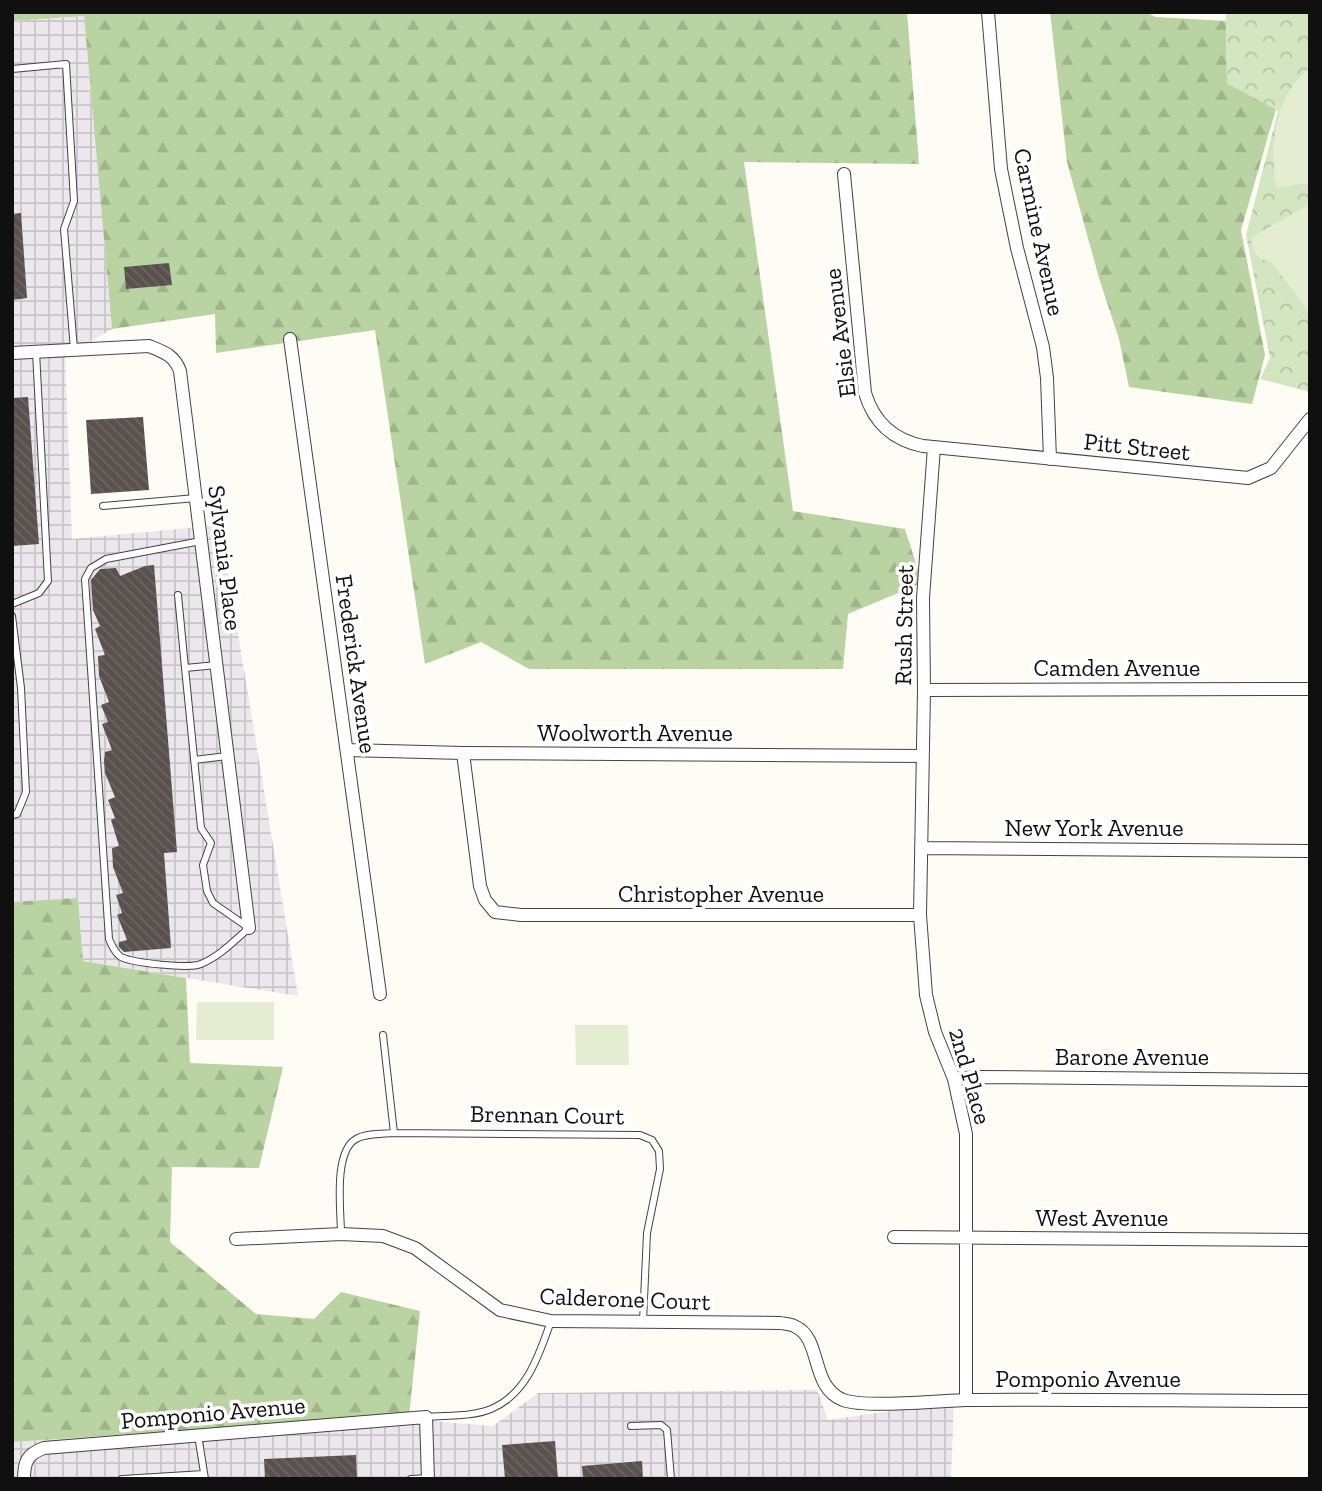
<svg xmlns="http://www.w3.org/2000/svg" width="1322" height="1491" font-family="'Zilla Slab',serif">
  <defs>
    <pattern id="industrial-grid" width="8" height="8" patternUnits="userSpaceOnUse" patternTransform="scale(1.75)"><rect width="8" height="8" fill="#ece6ed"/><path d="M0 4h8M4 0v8" fill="none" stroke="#c9c4ca"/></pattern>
    <pattern id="forest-firs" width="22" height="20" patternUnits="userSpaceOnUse" patternTransform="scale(1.75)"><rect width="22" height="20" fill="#b9d4a2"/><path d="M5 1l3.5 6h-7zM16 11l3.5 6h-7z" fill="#9eb58a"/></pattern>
    <pattern id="park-crowns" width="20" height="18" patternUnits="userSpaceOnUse" patternTransform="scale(1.75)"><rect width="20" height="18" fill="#d4e5c1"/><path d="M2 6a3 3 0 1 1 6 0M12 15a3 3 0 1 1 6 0" fill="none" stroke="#b5c3a5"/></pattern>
    <pattern id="building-back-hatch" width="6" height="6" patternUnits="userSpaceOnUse" patternTransform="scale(1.75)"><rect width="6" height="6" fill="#58514e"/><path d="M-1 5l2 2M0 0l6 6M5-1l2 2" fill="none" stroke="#6b6563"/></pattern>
  </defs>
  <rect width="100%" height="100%" fill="#fefcf5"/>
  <!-- industrial -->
  <path fill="url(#industrial-grid)" d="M84,16L112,329L65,357L72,539L220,525L298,996L83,961L78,898L12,902V21Z
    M817,1390L828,1420L954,1402L951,1479H12V1442L379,1417L493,1426L538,1393Z"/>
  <!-- forest -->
  <path fill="url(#forest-firs)" d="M12,12H907L919,164L744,162L793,511L905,529L922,583L848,614L843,669H529L481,642L425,664L375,330L216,353L215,314L112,329L84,16L12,21Z
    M1050,12H1145L1156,17L1226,21L1227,83L1276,109L1241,230L1265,355L1252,404L1129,387L1119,339L1099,278L1067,162Z
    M78,898L83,961L186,978L190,1063L283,1067L259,1168L172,1167L170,1242L256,1314L314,1319L341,1292L420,1311L409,1416L12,1442V902Z"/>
  <!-- park -->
  <path fill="url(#park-crowns)" d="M1226,12H1310V392L1260,379L1270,358L1246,235L1278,111L1227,83Z"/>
  <!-- pitch -->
  <path fill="#e4edd2" d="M1310,68V183L1276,188C1270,146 1274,95 1310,68Z
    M1310,204V313L1271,262C1256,259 1255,254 1251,240L1254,236Z
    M197,1002H274V1040H196Z
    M575,1025H628L629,1065H576Z"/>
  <!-- building -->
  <path fill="url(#building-back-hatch)" d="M21,213L27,298L12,300V214Z
    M169,263L172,285L126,289L124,267Z
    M28,397L39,544L12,546V398Z
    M143,417L149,490L91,494L86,420Z
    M154,565L177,852L164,853L171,948L124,952L119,947V942L127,940L117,915L122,913L116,895L123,893L113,867L112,848L119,846L111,820L115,818L108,800L115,797L105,773L104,761L105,752L112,750L102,724L108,722L101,705L109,702L99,676L98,656L105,655L95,629L100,626L93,610L91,580L100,569L116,568L120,576L145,566Z
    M555,1441L558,1479H505L502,1445Z
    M356,1455L357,1479H265L264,1459Z
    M642,1461L643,1479H583L582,1466Z"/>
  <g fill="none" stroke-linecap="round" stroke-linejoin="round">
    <defs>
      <path id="lane" d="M12,69L66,64L74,201L64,229L74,349
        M103,506L196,498
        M178,595L185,668L217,665
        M12,604L39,593L48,581L36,352
        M12,616L21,688L26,792L17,814L12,815
        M185,668L201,828L211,843L203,865L207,891L213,903L249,928C234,941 220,956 201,964C189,969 133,963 121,957C115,953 112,946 109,939L85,579L91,568L106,559L201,541
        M194,760L227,756
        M383,1035L394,1133
        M341,1234C341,1211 333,1152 356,1139C366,1133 383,1134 394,1133L640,1135L652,1140L659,1151L660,1169L647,1233L643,1322
        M426,1417C447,1415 472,1417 491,1409C527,1394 539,1355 551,1321
        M631,1426L661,1425L667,1430L671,1479
        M198,1435L205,1479
        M122,1479L204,1474
        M411,1479L428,1478"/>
      <path id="street" d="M988,12L1001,169L1017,248L1043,347L1047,378L1050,459
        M844,174L865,393C874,423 893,440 923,446L1248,478L1271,468L1310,419
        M290,339L380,994
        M12,353L149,346C164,352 174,355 180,371L249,928
        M934,447L923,598L924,690L920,915L926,995L935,1032L954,1079L966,1134V1400
        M924,690L1310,689
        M347,750L463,753L922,756
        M463,753L480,886L485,900L495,912L521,915H920
        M921,848L1310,851
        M954,1079L978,1077L1310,1080
        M894,1237L1310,1240
        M236,1239L341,1234L383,1236L415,1248L500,1310L551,1321L780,1323C785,1324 792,1324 796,1327C822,1339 810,1387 843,1400C865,1408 938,1401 965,1400C1080,1399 1195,1401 1310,1401
        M24,1479C24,1462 27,1454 44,1448L426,1417L428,1479"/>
    </defs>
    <!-- lane casing -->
    <use href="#lane" stroke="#434343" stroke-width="8"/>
    <!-- street casing -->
    <use href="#street" stroke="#434343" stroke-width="14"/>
    <!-- lane -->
    <use href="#lane" stroke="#fff" stroke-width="6"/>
    <!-- street -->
    <use href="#street" stroke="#fff" stroke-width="12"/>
  </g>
  <g text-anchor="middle" stroke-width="7" stroke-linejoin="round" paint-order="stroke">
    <!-- street labels -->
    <g font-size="24" fill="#101010" stroke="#fff">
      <text transform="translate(1039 232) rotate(78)" y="8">Carmine Avenue</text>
      <text transform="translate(840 333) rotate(-97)" y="8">Elsie Avenue</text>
      <text transform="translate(1137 447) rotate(6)" y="8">Pitt Street</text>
      <text transform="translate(225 558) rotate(83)" y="8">Sylvania Place</text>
      <text transform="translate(904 625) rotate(-89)" y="8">Rush Street</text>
      <text transform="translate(356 664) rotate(82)" y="8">Frederick Avenue</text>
      <text x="1117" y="676">Camden Avenue</text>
      <text x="635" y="741">Woolworth Avenue</text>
      <text x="1094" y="836">New York Avenue</text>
      <text x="721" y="902">Christopher Avenue</text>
      <text x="1132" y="1065">Barone Avenue</text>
      <text transform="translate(970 1076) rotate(74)" y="8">2nd Place</text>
      <text transform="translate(547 1115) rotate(1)" y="8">Brennan Court</text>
      <text x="1102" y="1226">West Avenue</text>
      <text transform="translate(625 1299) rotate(2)" y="8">Calderone Court</text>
      <text x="1088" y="1387">Pomponio Avenue</text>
      <text transform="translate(213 1413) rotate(-5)" y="8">Pomponio Avenue</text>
    </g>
  </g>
  <!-- border -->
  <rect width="1322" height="1491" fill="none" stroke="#101010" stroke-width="28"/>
</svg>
